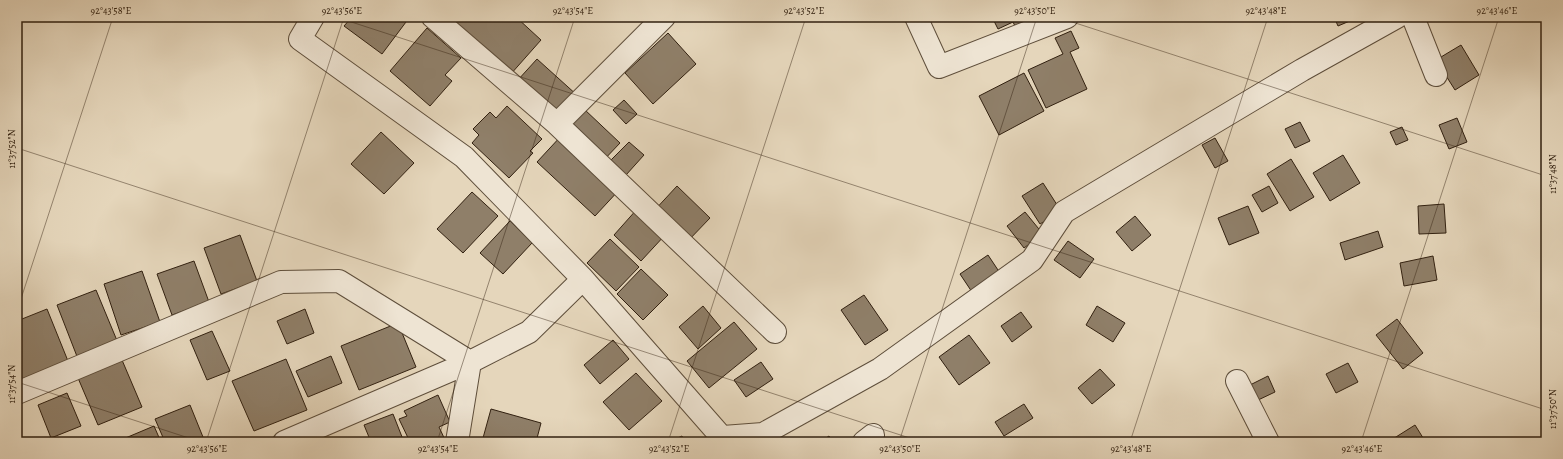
<svg xmlns="http://www.w3.org/2000/svg" width="1563" height="459" font-family="Alegreya,serif">
  <rect width="100%" height="100%" fill="#e5d6bb"/>
  <filter id="stains"><feTurbulence type="fractalNoise" baseFrequency=".005" numOctaves="4"/><feColorMatrix values="0 0 0 0 .2 0 0 0 0 .09 0 0 0 0 .02 0 0 0 .5 -.17"/></filter>
  <radialGradient id="worn" r=".72"><stop offset=".6" stop-color="#630" stop-opacity="0"/><stop offset="1" stop-color="#630" stop-opacity=".3"/></radialGradient>
  <!-- building -->
  <path fill="#8f7f69" stroke="#312010" d="M352,17H408L409,18L382,54L344,26Z
    M446,17H516L541,40L510,75Z
    M992,17H1037L1016,28L1013,22L998,29Z
    M1334,17H1359L1338,26Z
    M427,28L461,58L445,75L452,81L430,106L390,71Z
    M1071,31L1079,48L1070,52L1087,89L1046,108L1028,70L1063,54L1055,38Z
    M668,33L696,64L653,104L625,73Z
    M1461,45L1479,75L1455,90L1436,60Z
    M537,59L578,96L558,117L517,81Z
    M1024,73L1044,111L999,135L979,96Z
    M624,100L637,114L626,124L613,110Z
    M507,106L542,139L530,151L533,153L509,178L472,143L479,135L473,129L490,112L496,118Z
    M584,109L620,143L601,163L564,129Z
    M1457,118L1467,142L1449,149L1439,125Z
    M1300,122L1310,141L1295,148L1285,129Z
    M1402,127L1408,140L1396,145L1390,132Z
    M381,132L414,163L384,194L351,164Z
    M562,135L620,189L595,216L537,162Z
    M1215,138L1228,161L1215,168L1202,145Z
    M629,142L644,155L626,175L610,161Z
    M1343,155L1360,183L1330,201L1313,173Z
    M1291,159L1314,197L1290,211L1267,174Z
    M1043,183L1061,211L1040,224L1022,196Z
    M677,186L710,218L685,244L652,213Z
    M1269,186L1278,203L1262,212L1252,195Z
    M472,192L498,216L463,253L437,229Z
    M1444,204L1446,233L1419,234L1418,206Z
    M1248,206L1259,233L1229,245L1218,218Z
    M638,208L666,234L641,261L614,235Z
    M1025,212L1043,234L1024,248L1007,226Z
    M1135,216L1151,235L1132,251L1116,232Z
    M510,221L532,243L503,274L480,253Z
    M1378,231L1383,247L1345,260L1340,243Z
    M240,235L257,281L221,294L204,248Z
    M610,239L639,267L616,291L587,263Z
    M1068,241L1094,259L1080,278L1054,260Z
    M988,255L1002,276L974,295L960,274Z
    M1433,256L1437,280L1404,286L1400,263Z
    M194,261L209,302L172,315L157,274Z
    M641,269L668,295L643,320L617,294Z
    M142,271L160,322L121,335L104,284Z
    M96,290L118,343L78,359L57,305Z
    M864,295L888,330L865,345L841,310Z
    M703,306L721,328L698,349L679,327Z
    M1097,306L1125,323L1113,342L1086,325Z
    M47,309L70,366L20,386L17,379V321Z
    M305,309L314,333L287,344L277,321Z
    M1021,312L1032,327L1012,342L1001,326Z
    M1397,319L1423,353L1403,369L1376,335Z
    M734,322L757,349L709,388L687,361Z
    M398,323L416,367L359,390L341,346Z
    M212,331L230,371L207,380L190,340Z
    M969,335L990,363L959,385L939,357Z
    M613,340L629,359L600,384L584,365Z
    M331,356L342,383L308,397L296,371Z
    M286,359L307,410L254,431L232,381Z
    M122,360L142,407L98,425L78,378Z
    M761,362L773,379L746,397L734,380Z
    M1348,363L1358,382L1336,393L1326,374Z
    M1100,369L1115,385L1092,404L1078,388Z
    M636,373L662,401L629,430L603,402Z
    M1268,376L1275,392L1256,401L1248,386Z
    M67,393L81,426L51,438L38,405Z
    M438,395L450,422L439,427L446,442H410L399,419L407,416L404,411Z
    M1024,404L1033,418L1004,436L995,422Z
    M190,405L205,442H165L155,419Z
    M491,409L541,423L536,442H498L483,438Z
    M393,414L404,442H371L364,425Z
    M1415,425L1425,441L1422,442H1388Z
    M154,426L161,442H116Z
    M682,436L685,442H669Z
    M829,436L833,442H820Z
    M1345,438L1347,442H1337Z"/>
  <g fill="none" stroke-linecap="round" stroke-linejoin="round">
    <defs>
      <path id="minor" d="M313,17L300,39L464,157L583,279L726,442
        M433,17L557,124L775,332
        M916,17L939,67L1067,17
        M1413,17L1436,75
        M557,124L664,17
        M1237,381L1268,442
        M17,393L281,282L339,281L470,362L284,442
        M723,437L763,434L880,369L1032,260L1064,212L1302,70L1397,17
        M457,442L470,362L529,332L583,279
        M864,442L873,435"/>
    </defs>
    <!-- minor casing -->
    <use href="#minor" stroke="#5e4e3b" stroke-width="24"/>
    <!-- minor -->
    <use href="#minor" stroke="#eee4d3" stroke-width="22"/>
  </g>
  <!-- ticks -->
  <path fill="none" stroke="#312010" stroke-width="1" stroke-opacity="0.45" d="M336,17L1546,410M1057,17L1546,176M17,148L922,442M17,311L113,17M17,382L201,442M206,442L344,17M437,442L575,17M668,442L806,17M899,442L1037,17M1130,442L1268,17M1361,442L1499,17"/>
  <!-- margin -->
  <rect width="1563" height="459" fill="none" stroke="#e5d6bb" stroke-width="44"/>
  <rect x="22" y="22" width="1519" height="415" fill="none" stroke="#312010" stroke-width="1.5"/>
  <g font-size="10" text-anchor="middle" fill="#312010">
    <text x="111" y="14">92°43'58"E</text>
    <text x="342" y="14">92°43'56"E</text>
    <text x="573" y="14">92°43'54"E</text>
    <text x="804" y="14">92°43'52"E</text>
    <text x="1035" y="14">92°43'50"E</text>
    <text x="1266" y="14">92°43'48"E</text>
    <text x="1497" y="14">92°43'46"E</text>
    <text transform="translate(11 149) rotate(-90)" y="4">11°37'52"N</text>
    <text transform="translate(1552 174) rotate(-90)" y="4">11°37'48"N</text>
    <text transform="translate(11 384) rotate(-90)" y="4">11°37'54"N</text>
    <text transform="translate(1552 409) rotate(-90)" y="4">11°37'50"N</text>
    <text x="207" y="452">92°43'56"E</text>
    <text x="438" y="452">92°43'54"E</text>
    <text x="669" y="452">92°43'52"E</text>
    <text x="900" y="452">92°43'50"E</text>
    <text x="1131" y="452">92°43'48"E</text>
    <text x="1362" y="452">92°43'46"E</text>
  </g>
  <rect width="100%" height="100%" filter="url(#stains)"/>
  <rect width="100%" height="100%" fill="url(#worn)"/>
</svg>
